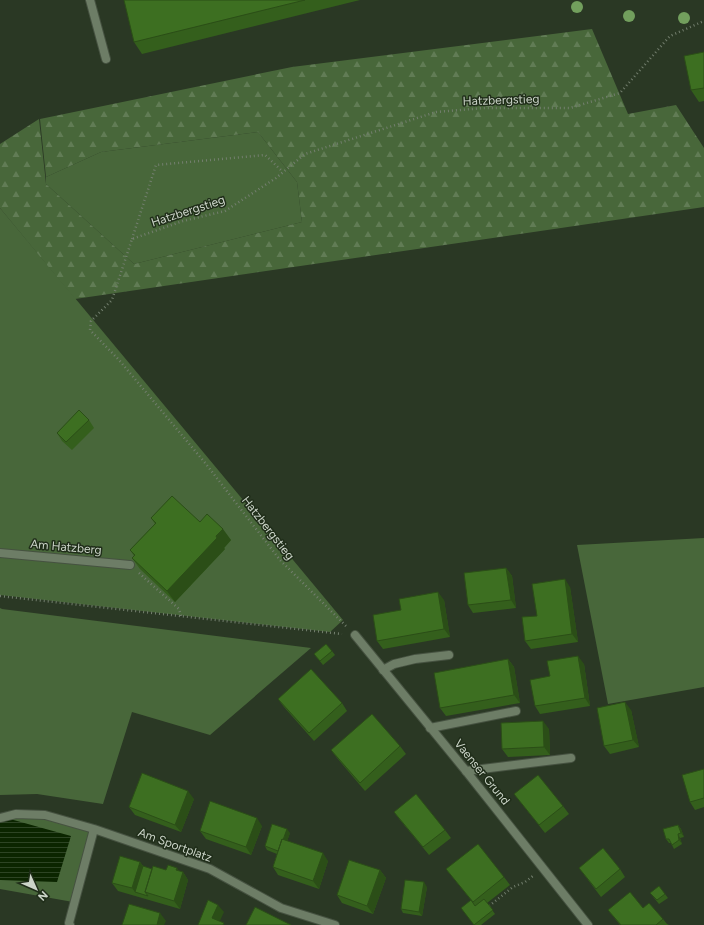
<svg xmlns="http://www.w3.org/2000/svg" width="704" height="925" font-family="Figtree,sans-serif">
  <defs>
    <pattern id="forest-firs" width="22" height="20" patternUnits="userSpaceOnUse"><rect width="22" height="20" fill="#48673a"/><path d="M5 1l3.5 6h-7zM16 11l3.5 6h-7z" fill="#617c55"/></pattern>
    <pattern id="water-rules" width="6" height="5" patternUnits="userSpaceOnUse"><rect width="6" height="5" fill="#0b2500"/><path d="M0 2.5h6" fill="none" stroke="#2d4424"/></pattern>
  </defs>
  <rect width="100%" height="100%" fill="#2a3824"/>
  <!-- green -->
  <path fill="#48673a" d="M258,132L297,182L302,222L134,264L46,184V177L101,152Z
    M0,208L343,620L330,632L0,595Z
    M704,538V687L608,704L577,545Z
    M0,608L2,609L311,648L210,735L132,712L103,804L37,794L0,795Z
    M16,816L44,817L93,830L73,902L0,889V820Z"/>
  <!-- forest -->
  <path fill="url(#forest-firs)" d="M592,29L628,114L676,105L704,148V207L75,299L0,208V144L39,119L46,184L134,264L302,222L297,182L258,132L101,152L46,177L40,119L292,67Z"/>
  <!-- water -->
  <path fill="url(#water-rules)" d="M10,819L71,836L57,882L0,880V822Z"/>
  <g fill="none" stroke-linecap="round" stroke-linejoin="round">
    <defs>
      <path id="lane" d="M90,0L106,59
        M0,553L130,565
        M383,670L394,664L415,659L449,655
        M430,728L516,711
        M466,771L571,758"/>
      <path id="street" d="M355,635L466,771L588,925
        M0,818L16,814L45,815L94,829L210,869L281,908L335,925
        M70,925L69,923L94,829"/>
    </defs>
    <!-- lane casing -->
    <use href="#lane" stroke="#465241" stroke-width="10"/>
    <!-- street casing -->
    <use href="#street" stroke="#465241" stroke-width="10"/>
    <!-- path -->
    <path stroke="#737f6e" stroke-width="2.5" stroke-dasharray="1 3" stroke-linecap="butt" d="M132,239L156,165L265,155L283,172
      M139,573L179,609L181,616
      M0,596L342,634
      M346,626L280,560L206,464L119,360L90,330L91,321L112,300L132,239L183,221L225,211L276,178L305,154L436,112L484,108H570L620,93L670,36L704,21
      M489,906L513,887L525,882L533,876"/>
    <!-- lane -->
    <use href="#lane" stroke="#6d7d66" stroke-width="8"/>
    <!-- street -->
    <use href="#street" stroke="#6d7d66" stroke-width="8"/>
  </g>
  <!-- trees -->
  <g fill="#729f5d">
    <circle cx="577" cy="7" r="6"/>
    <circle cx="629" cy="16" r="6"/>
    <circle cx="684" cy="18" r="6"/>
  </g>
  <!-- wall -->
  <path fill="#345f1c" d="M124,0H360L142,54L134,42Z
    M704,52V101L699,102L691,90Z
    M89,420L94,428L72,450L62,441L57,433Z
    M151,518L200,522L231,540L224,548L225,549L175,602L140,569L132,558L134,556L130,550L155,524Z
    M506,568L512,576L516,608L473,613L468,605Z
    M570,587L578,642L531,649L525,641L537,616Z
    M444,600L450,637L383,649L377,641L401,610Z
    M332,651L335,655L323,665L314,654Z
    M508,659L514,667L520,703L446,716L440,708Z
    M584,664L590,706L540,714L535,706L550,676Z
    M278,699L342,703L347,711L314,741L284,707Z
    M631,710L639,747L610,754L604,746Z
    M549,729L550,755L508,757L502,749Z
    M400,746L406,754L365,791L337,758L331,750Z
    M704,769V807L695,810L690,802Z
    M514,794L563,806L569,814L545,833Z
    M194,799L181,832L135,815L129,807Z
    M394,812L445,830L451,838L429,855L400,820Z
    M678,825L681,829L684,837L680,838L682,844L674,849L671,843H669L666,839Z
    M262,826L251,855L206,839L200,831Z
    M290,833L287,841L328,861L319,889L278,875L273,867L277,854L267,850L265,846Z
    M140,862L143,866L152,869L180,871L183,872L188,880L180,909L118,891L112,883Z
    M579,868L620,869L625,877L601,897Z
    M446,869L504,877L510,885L487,903L495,914L481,925H474L471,900Z
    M380,870L386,878L373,914L342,903L337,895Z
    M427,887L422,916L403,913L401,909Z
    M650,893L665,894L668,898L659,904Z
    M643,908L663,919L667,924L669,925H620L608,910Z"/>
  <!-- shaded-wall -->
  <path fill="#2b4e17" d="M223,529L231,540L224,548L225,549L175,602L167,591Z
    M506,568L512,576L516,608L511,600Z
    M565,579L570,587L578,642L572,634Z
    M438,592L444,600L450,637L444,629Z
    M578,656L584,664L590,706L585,698Z
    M508,659L514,667L520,703L514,695Z
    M625,702L631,710L639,747L633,740Z
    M543,721L549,729L550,755L544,747Z
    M188,791L194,799L181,832L175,825Z
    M257,818L262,826L251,855L246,847Z
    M678,825L681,829L684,837L681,833Z
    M287,829L290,833L282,855L280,851Z
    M678,834L680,838L682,844L679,840Z
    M323,853L328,861L319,889L313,881Z
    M140,862L146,870L135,892L132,888Z
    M177,868L182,875L183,872L188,880L180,909L174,901L176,870Z
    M380,870L386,878L373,914L367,906Z
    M424,882L427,887L422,916L419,912Z
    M218,905L224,912L218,925L212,918Z
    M160,913L166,921L164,925H157Z"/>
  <!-- building -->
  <path fill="#3d6f21" stroke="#2b4e17" d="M124,0H305L134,42Z
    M704,52V88L691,90L684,56Z
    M79,410L89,420L66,442L57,433Z
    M172,496L200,522L207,514L223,529L216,536L217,538L167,591L132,558L135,555L130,550L156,523L151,518Z
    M506,568L511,600L468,605L464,573Z
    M565,579L572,634L525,641L522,617L537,616L532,584Z
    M438,592L444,629L377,641L373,615L401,610L399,599Z
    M326,644L332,651L320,661L314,654Z
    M578,656L585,698L535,706L530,680L550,676L547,661Z
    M508,659L514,695L440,708L434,673Z
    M311,669L342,703L309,733L278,699Z
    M625,702L633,740L604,746L597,708Z
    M372,714L400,746L360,783L331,750Z
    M543,721L544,747L502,749L501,723Z
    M704,769V798L690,802L682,775Z
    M142,773L188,791L175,825L129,807Z
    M538,775L563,806L539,825L514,794Z
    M416,794L445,830L423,847L394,812Z
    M210,801L257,818L246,847L200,831Z
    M272,824L287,829L283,840L282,839L278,851L265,846Z
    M678,825L681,833L678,834L679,840L672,845L669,839H666L663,829Z
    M282,839L323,853L313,881L273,867Z
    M478,844L504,877L473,902L446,869Z
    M603,848L620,869L596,889L579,868Z
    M120,856L140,862L132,888L112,883Z
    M349,860L380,870L367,906L337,895Z
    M168,865L177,868L176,870L183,872L174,901L145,892L153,866L166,870Z
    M143,866L152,869L145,892L148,896L135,892Z
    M405,880L424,882L419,912L401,909Z
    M659,886L665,894L657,900L650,893Z
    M630,892L643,908L649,903L663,919L656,925H621L608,910Z
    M484,899L493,910L474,925L461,908L471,900L475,906Z
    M208,900L218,905L212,918L224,923L223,925H198Z
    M129,904L160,913L157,925H122Z
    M255,907L291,925H246Z"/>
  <g text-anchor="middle" stroke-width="3" stroke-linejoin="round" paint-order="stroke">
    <!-- street labels -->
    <g font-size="12" fill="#ccd5c9" stroke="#202e1a">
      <text transform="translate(501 100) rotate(-2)" y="4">Hatzbergstieg</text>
      <text transform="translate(188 211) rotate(-18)" y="4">Hatzbergstieg</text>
      <text transform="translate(268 528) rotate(52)" y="4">Hatzbergstieg</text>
      <text transform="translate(66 547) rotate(5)" y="4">Am Hatzberg</text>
      <text transform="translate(482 772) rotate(51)" y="4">Vaenser Grund</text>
      <text transform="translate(175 845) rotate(20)" y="4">Am Sportplatz</text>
    </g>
  </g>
  <!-- north arrow -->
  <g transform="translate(36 889) rotate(135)" stroke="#202e1a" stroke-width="3" paint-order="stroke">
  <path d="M0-3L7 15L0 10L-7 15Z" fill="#ccd5c9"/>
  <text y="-6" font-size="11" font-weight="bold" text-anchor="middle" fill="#ccd5c9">N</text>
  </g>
</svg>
